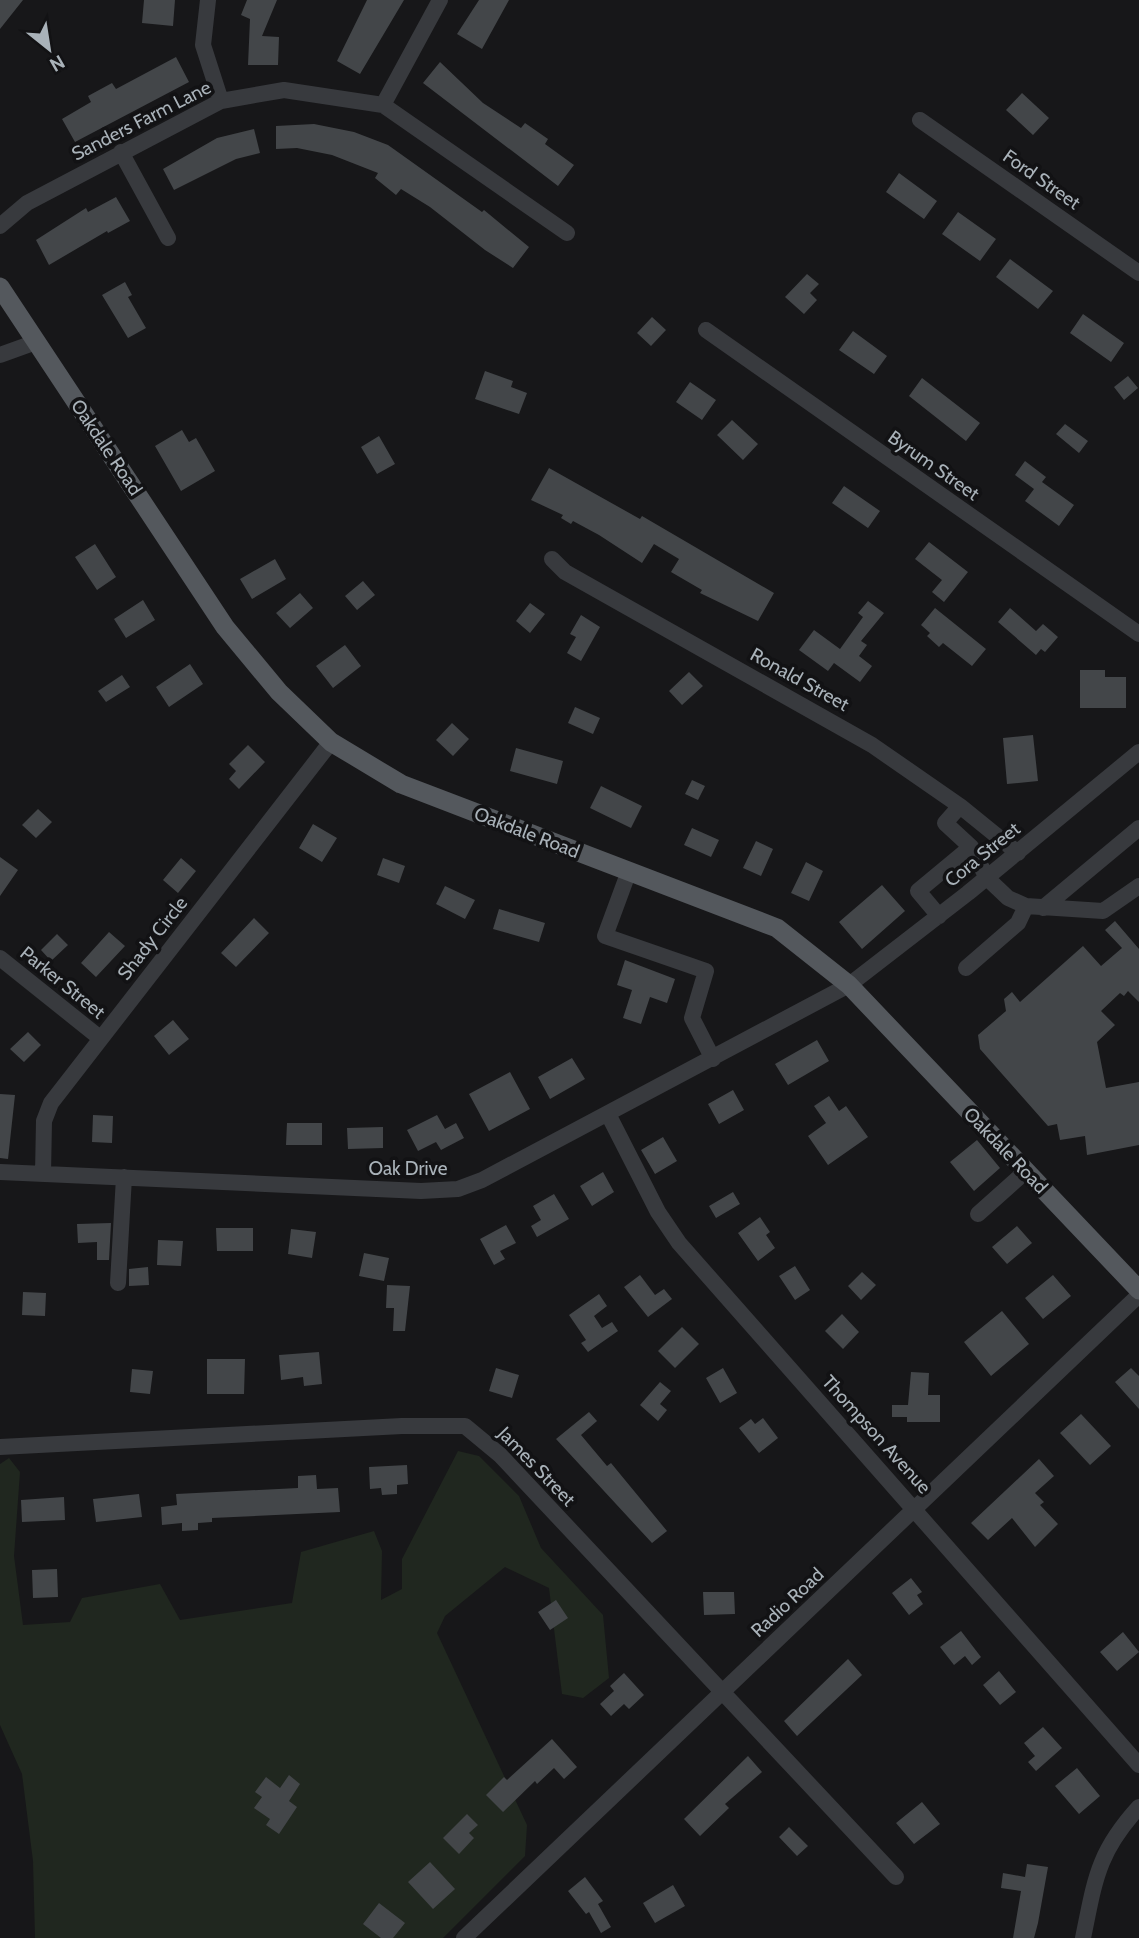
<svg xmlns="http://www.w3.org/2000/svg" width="1139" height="1938" font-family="Cabin,sans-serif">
  <rect width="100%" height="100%" fill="#171719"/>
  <!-- green -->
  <path fill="#20271f" d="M458,1451L479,1456L519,1496L541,1548L603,1615L609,1678L583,1698L562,1694L549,1588L505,1567L445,1616L437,1633L527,1825L525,1856L443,1938H35L33,1861L22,1774L0,1725V1464L9,1458L20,1472L14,1556L23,1625L70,1622L82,1598L160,1584L180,1620L292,1603L301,1552L374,1531L382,1551L381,1600L402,1589V1559Z"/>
  <!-- building -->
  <path fill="#434649" d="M0,0H23L0,29Z
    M144,0H175L173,26L142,23Z
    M247,0H277L262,36L279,37L278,65H248L250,19L241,15Z
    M367,0H404L360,74L337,61Z
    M479,0H509L482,49L457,34Z
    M176,57L189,82L75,142L62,119L91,102L88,96L112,83L116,89Z
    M440,62L483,103L521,128L525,123L548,139L545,144L574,165L558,186L423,83Z
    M1022,93L1049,118L1033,135L1006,110Z
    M314,124L354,132L388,145L482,212L484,210L529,247L513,268L485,250L430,207L401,189L396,195L375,178L378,173L332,155L297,148L276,149V126Z
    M254,129L260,153L236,159L174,190L163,169L217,138Z
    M899,173L937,201L924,219L886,192Z
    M116,197L130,221L108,233L107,231L49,265L36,240L86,208L88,212Z
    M958,212L996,239L980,261L942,234Z
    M1010,259L1053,291L1038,309L996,277Z
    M807,274L819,284L810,293L817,300L804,314L785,297Z
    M125,282L132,295L128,297L146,328L128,338L102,295Z
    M1083,314L1124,343L1111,362L1070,333Z
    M652,317L666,330L651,346L637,333Z
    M853,331L887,356L874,374L839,350Z
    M485,371L513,381L511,387L527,393L519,414L475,399Z
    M1128,376L1138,388L1124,400L1114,387Z
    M922,378L980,423L966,441L909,396Z
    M690,382L716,400L702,420L676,402Z
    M732,420L758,444L743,460L717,435Z
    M1065,424L1088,441L1079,453L1056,434Z
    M182,430L189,442L196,438L215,471L181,491L155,446Z
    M379,436L395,464L377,474L361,447Z
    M1025,461L1046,477L1042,482L1074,505L1059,526L1025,501L1034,489L1015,475Z
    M549,468L640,519L642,516L774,593L758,621L700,593L702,590L671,572L679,559L654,544L642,563L599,535L573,521L571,524L561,518L563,515L531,500Z
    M844,486L880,511L868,528L832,503Z
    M929,542L968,572L944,602L932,592L942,580L915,559Z
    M95,544L116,577L97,590L75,557Z
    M275,559L286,579L252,599L240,579Z
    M363,581L375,595L357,610L345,596Z
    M300,593L313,608L290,628L276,613Z
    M143,600L155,620L126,638L114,619Z
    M868,601L884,613L861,641L867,645L859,656L872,666L860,682L834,663L828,671L799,650L814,630L840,649L863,617L858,613Z
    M530,603L545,614L530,633L516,621Z
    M935,608L986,649L972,666L943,643L939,647L927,636L930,633L921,625Z
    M1010,608L1036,631L1043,624L1058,637L1045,652L1041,649L1036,655L998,622Z
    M581,615L600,627L581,661L567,653L576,637L570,634Z
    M345,645L361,666L333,688L316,666Z
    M190,664L203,684L169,707L156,687Z
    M1080,670H1105V677H1126V708H1080Z
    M689,672L703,686L682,705L669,691Z
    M122,675L130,687L106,702L98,691Z
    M575,707L600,718L593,734L568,723Z
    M452,723L469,739L453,756L436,740Z
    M1033,735L1038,781L1007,784L1003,738Z
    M248,745L265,762L239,789L229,779L236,771L229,764Z
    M516,748L563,761L557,784L510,771Z
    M692,780L705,786L698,800L685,794Z
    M601,786L642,806L631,828L590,808Z
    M38,809L52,822L36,838L22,825Z
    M313,824L337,838L322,862L299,848Z
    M692,828L719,840L711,857L684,845Z
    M756,841L773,849L761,876L743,868Z
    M0,857L18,870L0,896Z
    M181,858L196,871L178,893L163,880Z
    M383,858L405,866L399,883L377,875Z
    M806,862L823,871L809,901L791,893Z
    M882,885L905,911L862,949L839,922Z
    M445,886L475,900L465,919L436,904Z
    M499,909L545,923L539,942L493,929Z
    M254,918L269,933L236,967L221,953Z
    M1115,921L1139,949V1002L1128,991L1124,996L1120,993L1101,1011L1115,1025L1097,1042L1106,1088L1139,1082V1145L1087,1155L1085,1136L1060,1140L1057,1124L1048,1126L980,1049L978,1035L1006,1011L1004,999L1012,992L1020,1002L1083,946L1101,966L1122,948L1105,930Z
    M109,932L125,946L96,977L81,963Z
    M57,934L68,945L51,961L41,950Z
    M625,960L675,979L667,1003L650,997L641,1024L623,1018L632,990L617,985Z
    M173,1020L189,1039L169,1055L154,1036Z
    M28,1032L41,1045L24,1062L10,1049Z
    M817,1040L829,1061L788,1085L775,1064Z
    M572,1058L585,1079L550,1099L538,1077Z
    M510,1072L530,1109L489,1131L469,1094Z
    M733,1090L744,1110L719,1124L708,1104Z
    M0,1094L15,1095L8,1159L0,1158Z
    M829,1096L839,1111L846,1106L868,1137L828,1165L808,1136L826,1123L814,1106Z
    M93,1115L113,1116L112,1143L92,1142Z
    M437,1115L445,1129L456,1123L464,1138L441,1150L436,1142L418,1151L407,1130Z
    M287,1123H322V1145H286Z
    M383,1127V1148L348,1149L347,1128Z
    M663,1137L677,1161L655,1174L641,1150Z
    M977,1140L1000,1168L974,1191L950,1162Z
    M603,1172L614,1192L592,1206L580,1186Z
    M733,1192L740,1204L716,1218L709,1206Z
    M554,1194L569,1219L537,1237L531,1226L541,1220L533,1206Z
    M760,1217L770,1232L766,1235L775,1248L758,1261L738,1233Z
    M111,1223L109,1260H97V1242L78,1243L77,1224Z
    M506,1225L516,1243L500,1251L505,1259L494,1265L480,1239Z
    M1017,1226L1032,1243L1007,1264L992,1247Z
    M216,1228H253V1251H217Z
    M291,1229L316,1232L312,1258L288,1254Z
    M158,1240L183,1241L181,1266L157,1265Z
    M364,1253L389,1258L384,1281L359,1276Z
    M795,1266L810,1290L795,1300L779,1276Z
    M148,1267L149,1285L129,1286V1269Z
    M862,1272L876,1285L861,1300L848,1286Z
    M640,1275L655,1295L664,1289L672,1299L648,1317L624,1287Z
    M1053,1275L1071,1296L1043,1319L1025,1298Z
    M387,1285L410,1286L405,1331H393L394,1308H386Z
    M23,1292L46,1293L45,1316L22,1315Z
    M599,1294L607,1306L594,1316L602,1328L612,1322L618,1331L588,1352L581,1343L586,1340L569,1315Z
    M1002,1311L1029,1344L991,1376L964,1342Z
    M842,1314L859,1332L843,1349L825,1331Z
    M682,1327L699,1344L675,1368L658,1351Z
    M319,1352L322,1384L304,1386L303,1377L281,1380L279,1355Z
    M207,1359H245L244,1394H207Z
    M496,1368L519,1375L512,1398L489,1391Z
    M723,1368L737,1393L720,1403L706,1378Z
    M1131,1368L1139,1376V1409L1115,1382Z
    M132,1369L153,1371L150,1394L130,1392Z
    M911,1372L929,1373L928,1395H940V1422H907V1417H892V1405H908Z
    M660,1382L671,1391L660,1404L667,1410L658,1421L640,1405Z
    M589,1412L597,1421L581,1435L607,1466L611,1463L667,1531L652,1543L556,1439Z
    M1081,1414L1111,1446L1090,1465L1060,1433Z
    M763,1418L778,1438L759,1453L739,1428L751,1419L755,1424Z
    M1039,1459L1054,1476L1035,1493L1044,1502L1040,1505L1058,1524L1035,1547L1012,1518L988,1540L971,1523Z
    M407,1465L408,1484L397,1485V1494L382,1495L381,1488L370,1489L369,1467Z
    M316,1475L317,1489L338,1488L340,1512L212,1518V1522L198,1523V1530L182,1531V1523L162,1525L161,1507L177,1505L176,1494L298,1488V1476Z
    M139,1494L142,1517L96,1522L93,1499Z
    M64,1497L65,1520L22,1522L21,1500Z
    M57,1569L58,1597L33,1598L32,1570Z
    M911,1578L922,1592L917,1595L923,1604L909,1615L892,1593Z
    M703,1592H734L735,1614L704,1615Z
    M556,1600L568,1618L550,1630L538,1612Z
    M961,1631L981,1657L972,1665L965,1656L954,1665L940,1647Z
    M1123,1632L1139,1652L1117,1671L1100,1652Z
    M848,1659L862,1675L797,1736L784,1721Z
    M999,1671L1016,1692L1000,1705L983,1685Z
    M624,1673L644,1695L629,1709L624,1704L611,1716L600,1704L614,1691L610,1686Z
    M1043,1727L1062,1748L1036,1771L1028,1762L1035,1756L1024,1743Z
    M552,1739L577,1767L564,1779L554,1768L537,1784L535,1781L503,1812L486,1795L504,1777L507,1780Z
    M748,1756L762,1772L725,1804L729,1808L700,1836L684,1819Z
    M1077,1768L1100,1796L1079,1814L1055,1786Z
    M289,1775L300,1784L289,1801L297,1807L279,1834L266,1825L270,1819L254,1808L262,1797L255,1792L266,1777L280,1788Z
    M922,1802L940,1824L914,1844L896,1823Z
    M467,1814L478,1825L469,1833L474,1838L459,1854L443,1838Z
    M789,1827L808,1846L797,1856L779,1837Z
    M430,1862L455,1889L433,1909L408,1882Z
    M1027,1864L1048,1867L1038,1923L1034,1938H1013L1021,1891L1001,1888L1003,1873L1025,1877Z
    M585,1877L603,1901L598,1904L611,1927L601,1933L589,1912L586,1914L568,1891Z
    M673,1885L685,1906L655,1923L643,1903Z
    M379,1903L405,1923L393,1938H381L363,1924Z"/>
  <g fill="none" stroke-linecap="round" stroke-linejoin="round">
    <!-- minor -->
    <path stroke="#383a3e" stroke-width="16" d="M208,0L203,45L221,101
      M383,105L440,0
      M920,120L1139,273
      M121,152L168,238
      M0,226L27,203L221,101L284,90L383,105L567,233
      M706,330L1139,634
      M0,355L36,342
      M552,559L565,572L872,745L960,806L1018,853
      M960,806L945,823L971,847L987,878L1008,898L1026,906L1103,911L1139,886
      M629,871L605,936L706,971L692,1018L713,1059
      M1043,908L1139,828
      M939,916L918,891L971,847
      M0,958L100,1038
      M966,968L1018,923L1026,906
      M608,1114L658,1212L679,1243L1139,1765
      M0,1172L421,1191L458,1189L482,1180L849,985L968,893L1139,752
      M43,1174L44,1121L51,1103L331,742
      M978,1214L1026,1171
      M118,1283L124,1177
      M0,1447L402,1426H465L500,1455L896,1877
      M464,1938L1139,1295
      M1083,1938C1095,1880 1097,1853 1139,1807"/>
    <!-- major -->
    <path stroke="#54585d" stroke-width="19" d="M0,287L225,627L279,692L331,742L401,784L777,928L849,985L1139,1290"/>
  </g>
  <g text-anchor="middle" stroke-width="7" stroke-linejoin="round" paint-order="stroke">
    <!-- street labels -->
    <g font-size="19" fill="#a9b2b9" stroke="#121214">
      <text transform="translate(141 120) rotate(-27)" y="7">Sanders Farm Lane</text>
      <text transform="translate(1042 179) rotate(35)" y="7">Ford Street</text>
      <text transform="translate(107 447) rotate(56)" y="7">Oakdale Road</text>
      <text transform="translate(934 465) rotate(35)" y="7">Byrum Street</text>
      <text transform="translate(800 679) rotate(29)" y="7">Ronald Street</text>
      <text transform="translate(527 832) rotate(21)" y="7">Oakdale Road</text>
      <text transform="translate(982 854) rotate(-39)" y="7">Cora Street</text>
      <text transform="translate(152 938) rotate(-52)" y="7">Shady Circle</text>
      <text transform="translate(63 982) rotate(39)" y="7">Parker Street</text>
      <text transform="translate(1006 1150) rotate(46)" y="7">Oakdale Road</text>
      <text x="408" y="1175">Oak Drive</text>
      <text transform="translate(877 1434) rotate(48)" y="7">Thompson Avenue</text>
      <text transform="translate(537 1466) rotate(46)" y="7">James Street</text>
      <text transform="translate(787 1602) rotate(-43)" y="7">Radio Road</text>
    </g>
  </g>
  <!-- north arrow -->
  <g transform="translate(49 49) rotate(150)" stroke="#121214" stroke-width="5" paint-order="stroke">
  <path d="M0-5L12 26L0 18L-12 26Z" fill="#a9b2b9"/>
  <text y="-10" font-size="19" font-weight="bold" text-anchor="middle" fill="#a9b2b9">N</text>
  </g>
</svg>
